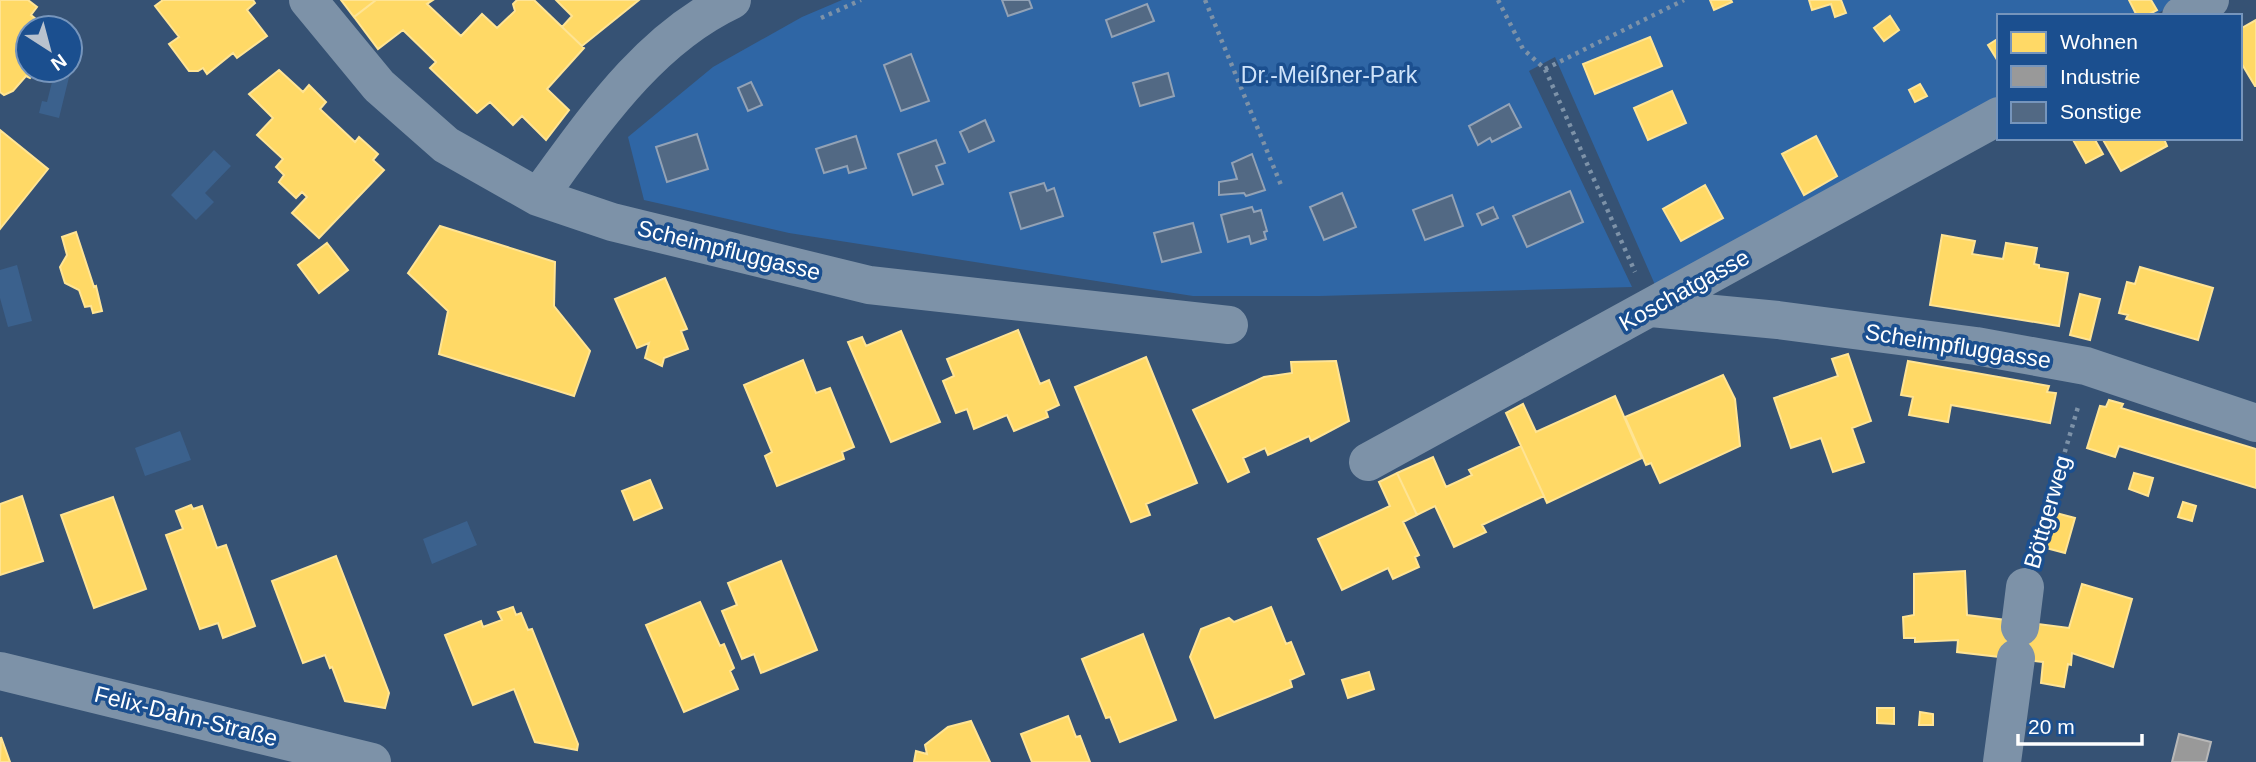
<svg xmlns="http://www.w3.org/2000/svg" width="2256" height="762" font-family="Arial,sans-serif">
  <rect width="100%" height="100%" fill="#365274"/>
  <!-- green -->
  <path fill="#2f66a5" d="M842,0H2181L2153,16H1999V101L1656,287L1555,57L1529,71L1632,287L1320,296H1193L789,233L644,200L628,137L713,67L802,17Z"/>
  <!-- water -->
  <path fill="#3b618d" d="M71,69L59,118L39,113L42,101L47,102L55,70Z
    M214,150L231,166L205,193L214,202L196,220L171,195Z
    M17,265L32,321L8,327L0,298V270Z
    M180,431L191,460L145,476L135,448Z
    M467,521L477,545L432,564L423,539Z"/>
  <!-- homes -->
  <path fill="#ffd966" stroke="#ffe494" stroke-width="2" d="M0,0H28L37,7L31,15L47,28H28V70H37L30,78L26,76L13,91L4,95L0,92Z
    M163,0H253L255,3L247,10L267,36L237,58L233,53L207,74L203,68L198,71H189L169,44L179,37L155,6Z
    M341,0H376L354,17Z
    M376,0H433L427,4L461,36L482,14L497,28L515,11L513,4L517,0H534L584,48L547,89L569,110L546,140L522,116L513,125L490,102L477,113L430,68L436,62L403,30L378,49L354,17Z
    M556,0H639L582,46L562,27L572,16Z
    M1710,0H1731L1732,2L1714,10Z
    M1809,0H1841L1846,13L1835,17L1831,4L1812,10Z
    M2129,0H2151L2157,10L2146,16H2137Z
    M1890,16L1899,30L1884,41L1874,28Z
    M2256,20V86H2255L2240,61V29Z
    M1650,37L1662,66L1595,94L1583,64Z
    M1999,38V63L1988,45Z
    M279,70L303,92L309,85L326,102L320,109L355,142L359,137L378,154L373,160L384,170L319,238L292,213L307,197L302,192L296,198L279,182L284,175L276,167L283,159L257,135L273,118L249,94Z
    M1920,84L1927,96L1915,102L1909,90Z
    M1672,91L1686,123L1648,140L1634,108Z
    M0,130L48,169L0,229Z
    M1816,136L1837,176L1804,195L1782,154Z
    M2072,138H2094L2103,154L2086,163Z
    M2102,138H2165L2164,139L2167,146L2121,171Z
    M1705,185L1723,218L1681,241L1663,209Z
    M440,226L555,262L554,306L590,351L574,396L439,354L448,311L408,273Z
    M76,232L94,287L96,286L102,311L93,313L91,306L85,307L79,290L65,283L60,267L67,255L62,237Z
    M1942,235L1975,241L1972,254L2003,259L2006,243L2037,248L2034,264L2039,265V268L2068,273L2059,326L1930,305Z
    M327,243L348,270L319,293L298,265Z
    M2140,267L2213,288L2198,340L2126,319L2128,315L2119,313L2127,282L2135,284Z
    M665,278L687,329L681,331L688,349L664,358L662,366L645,358L649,343L637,348L615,299Z
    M2080,294L2100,299L2090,340L2070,335Z
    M1018,330L1040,384L1049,380L1059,405L1046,411L1048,417L1014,431L1007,415L974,429L967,409L956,413L943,381L954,376L947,359Z
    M901,331L940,422L891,442L848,342L862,337L866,346Z
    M1848,354L1871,421L1852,428L1864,462L1833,472L1821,438L1791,448L1774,398L1838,376L1832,359Z
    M1146,357L1197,483L1146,504L1150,515L1131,522L1075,387Z
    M803,360L816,393L830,388L854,447L842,452L844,459L777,486L765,456L772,452L744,385Z
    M1336,361L1349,421L1311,441L1309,436L1268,455L1265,448L1243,458L1249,472L1228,482L1193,410L1264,377L1292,373L1291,362Z
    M1908,361L2049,386L2047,392L2056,393L2050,423L1951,405L1948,422L1909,415L1913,397L1901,395Z
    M1723,375L1735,399L1740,446L1660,483L1651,463L1646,465L1625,417Z
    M1615,396L1642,458L1547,503L1506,413L1523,404L1536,432Z
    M2109,400L2123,404L2121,408L2256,449V488L2119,446L2115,457L2087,448L2100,406L2106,407Z
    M1521,446L1544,496L1482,525L1486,532L1454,547L1435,506L1417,515L1397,473L1433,457L1446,487L1472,475L1469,470Z
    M1397,473L1417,515L1403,522L1419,555L1415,557L1419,567L1393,579L1388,568L1342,590L1318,539L1390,506L1379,482Z
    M2134,473L2153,478L2148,496L2129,489Z
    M650,480L662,508L634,520L622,491Z
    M22,496L43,561L0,575V504Z
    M113,497L146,589L94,608L61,515Z
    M2183,502L2196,506L2192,521L2178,517Z
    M191,505L193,509L202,506L217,548L226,545L255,626L223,638L218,623L200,629L166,535L183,529L176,511Z
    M2056,513L2075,518L2065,553L2046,548Z
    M336,556L389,693L385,708L345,701L332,667L330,668L325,655L303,663L272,581Z
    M781,561L817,650L761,673L754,654L742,659L722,611L737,605L728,583Z
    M1965,571L1967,615L2069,628L2082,584L2132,599L2113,667L2072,653L2071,665L2068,664L2064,687L2041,683L2043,662L1957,652L1958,640L1915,642V638H1904L1903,617L1914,615V574Z
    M700,602L720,646L724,644L734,668L730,671L738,689L684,712L646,625Z
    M513,607L516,615L521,613L528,630L532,629L578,744L577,750L535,742L514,689L473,705L445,635L481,621L483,627L502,620L498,612Z
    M1271,607L1286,644L1291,642L1304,674L1290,680L1292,687L1215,718L1190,657L1201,629L1229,618L1234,622Z
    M1143,634L1176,720L1120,742L1110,717L1106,718L1082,659Z
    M1369,672L1374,689L1348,698L1342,680Z
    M1877,708H1894V724L1877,723Z
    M1920,712L1933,714V725H1919Z
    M1068,716L1076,737L1080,736L1090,762H1032L1021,734Z
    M971,721L990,762H914L916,751L927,754L925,745L948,727Z
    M1,737L10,762H0Z"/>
  <!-- industry -->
  <path fill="#999" stroke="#b8b8b8" stroke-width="2" d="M2179,734L2211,742L2206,762H2172Z"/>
  <!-- building -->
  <path fill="#526984" stroke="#92a2b6" stroke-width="2" d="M1002,0H1029L1032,8L1008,16Z
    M1147,4L1154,21L1112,37L1106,20Z
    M911,54L929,101L901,111L884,65Z
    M1168,73L1174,96L1140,106L1133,83Z
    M751,82L762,105L748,111L738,88Z
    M1509,104L1521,127L1492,142L1490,138L1478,145L1469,126Z
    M985,120L994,141L969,152L960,132Z
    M697,134L708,169L667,182L656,147Z
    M856,136L866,168L849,173L847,166L824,173L816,149Z
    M936,140L945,163L936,166L943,184L913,195L898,154Z
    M1252,154L1265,190L1246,196L1244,193L1219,195V182L1237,179L1232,163Z
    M1044,183L1047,191L1054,188L1063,216L1021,229L1010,193Z
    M1570,191L1583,222L1527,247L1513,216Z
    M1342,193L1356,227L1324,240L1310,207Z
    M1452,195L1463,226L1425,240L1413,210Z
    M1252,207L1254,212L1261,210L1267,231L1264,232L1266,239L1251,244L1249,236L1228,242L1221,215Z
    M1493,207L1498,218L1482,225L1477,214Z
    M1193,223L1201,252L1162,262L1154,233Z"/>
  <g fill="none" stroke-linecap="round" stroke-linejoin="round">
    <!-- path -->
    <path stroke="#7d92a8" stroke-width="4.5" stroke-dasharray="3.5 5" stroke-linecap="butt" d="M1205,0L1281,185
      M1498,0L1523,49L1545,69L1635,272
      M821,18L861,0
      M1545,69L1684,0
      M2036,550L2078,407"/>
    <!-- minor -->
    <path stroke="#7d92a8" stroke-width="38" d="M308,0L379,86L446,145L538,197L612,222L869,285L1229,325
      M2181,16L2210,0
      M538,197C592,124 647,40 732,0
      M1651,308L1778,320L1976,346L2086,366L2256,423
      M1368,462L1999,116
      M2020,627L2025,587
      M0,671L372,762
      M2002,762L2016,658"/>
  </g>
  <g text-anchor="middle" stroke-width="7" stroke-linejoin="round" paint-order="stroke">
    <!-- park labels -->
    <g font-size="23" fill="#cfe3fa" stroke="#1b4f8f">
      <text x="1329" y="83">Dr.-Meißner-Park</text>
    </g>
    <!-- street labels -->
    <g font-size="23" fill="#fff" stroke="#1b4f8f">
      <text transform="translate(729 250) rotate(14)" y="8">Scheimpfluggasse</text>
      <text transform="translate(1684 290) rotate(-29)" y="8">Koschatgasse</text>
      <text transform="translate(1958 346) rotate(9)" y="8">Scheimpfluggasse</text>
      <text transform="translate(2047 512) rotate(-74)" y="8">Böttgerweg</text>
      <text transform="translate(186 716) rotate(14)" y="8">Felix-Dahn-Straße</text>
    </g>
  </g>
  <!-- legend -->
  <rect x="1997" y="14" width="245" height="126" fill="#1b4f8f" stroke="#7695bc" stroke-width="2"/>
  <rect x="2011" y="32" width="35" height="21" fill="#ffd966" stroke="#7695bc" stroke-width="2"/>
  <text x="2060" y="49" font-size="21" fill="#ffffff">Wohnen</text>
  <rect x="2011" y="66" width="35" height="21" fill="#999999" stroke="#7695bc" stroke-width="2"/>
  <text x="2060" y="84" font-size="21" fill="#ffffff">Industrie</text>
  <rect x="2011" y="102" width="35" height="21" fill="#526984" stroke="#7695bc" stroke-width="2"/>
  <text x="2060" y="119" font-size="21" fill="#ffffff">Sonstige</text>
  <!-- north arrow -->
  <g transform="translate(49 49) rotate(144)"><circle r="33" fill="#1b4f8f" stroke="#7695bc" stroke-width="2"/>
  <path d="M0-5L12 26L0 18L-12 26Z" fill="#b9c2ce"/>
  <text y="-10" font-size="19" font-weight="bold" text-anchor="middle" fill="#ffffff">N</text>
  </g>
  <!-- scale -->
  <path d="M2018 734v10h124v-10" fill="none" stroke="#ffffff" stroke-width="3.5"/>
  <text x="2028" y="734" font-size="21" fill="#ffffff" stroke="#1b4f8f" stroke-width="5" paint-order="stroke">20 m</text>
</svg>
